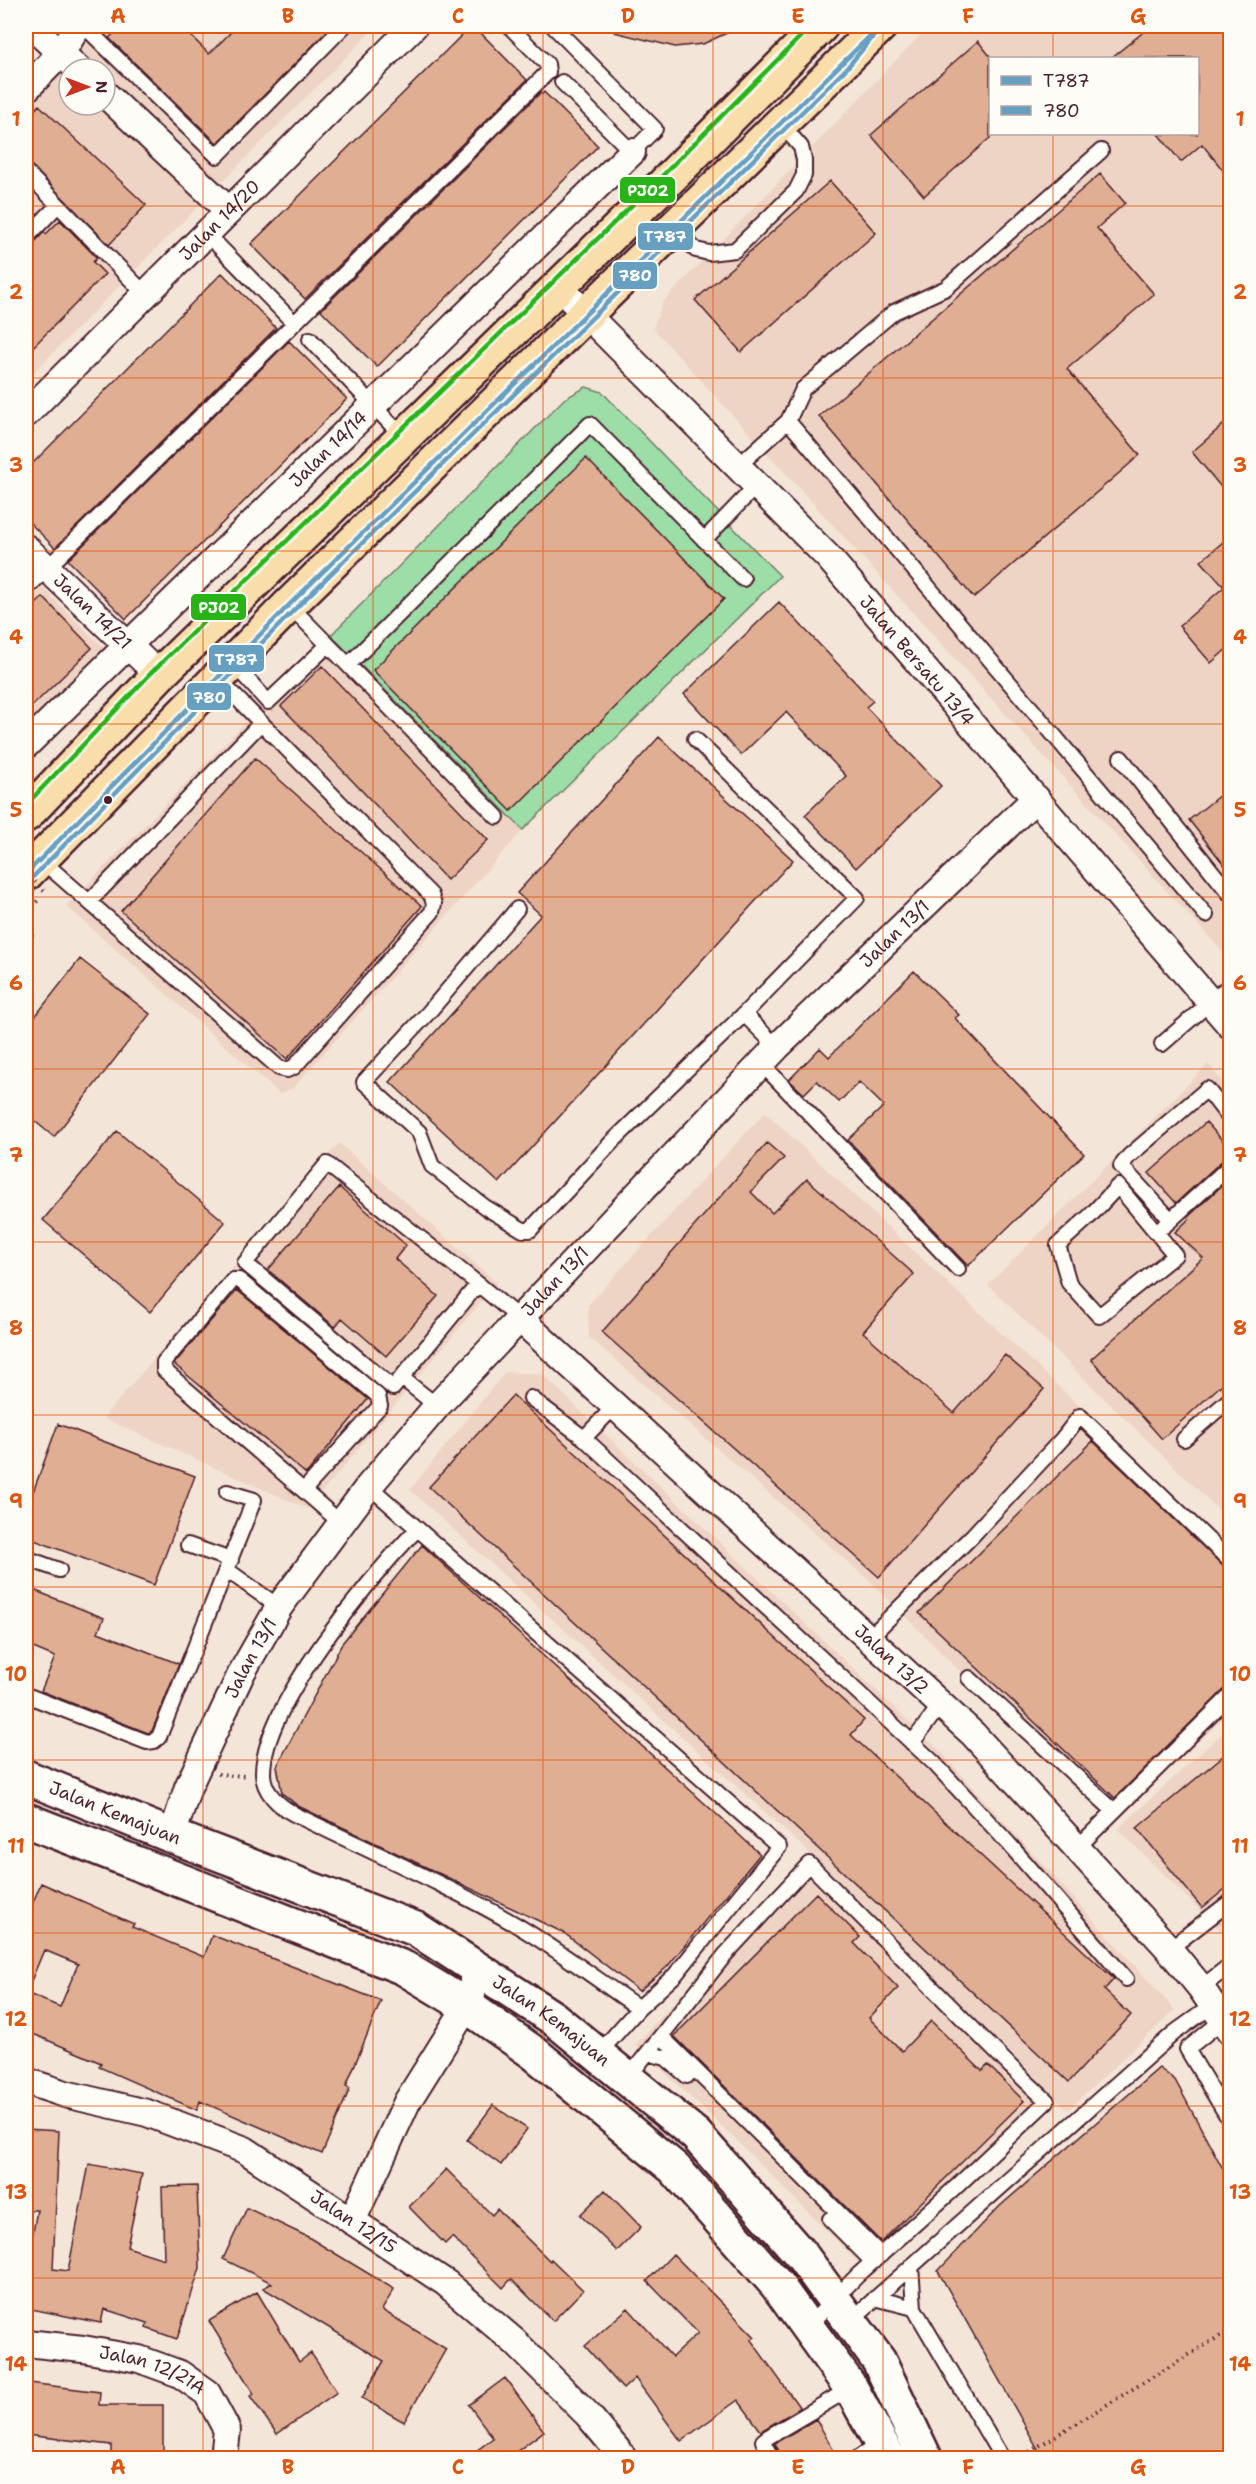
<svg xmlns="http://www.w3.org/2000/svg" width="1256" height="2484" font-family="'Shantell Sans',sans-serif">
  <rect width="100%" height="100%" fill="#f4e5d9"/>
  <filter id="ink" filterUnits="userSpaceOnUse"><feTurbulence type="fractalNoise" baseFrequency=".0167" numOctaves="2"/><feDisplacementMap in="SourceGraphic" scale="12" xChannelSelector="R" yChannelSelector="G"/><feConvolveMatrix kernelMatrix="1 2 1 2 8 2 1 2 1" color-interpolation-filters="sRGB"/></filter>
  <g filter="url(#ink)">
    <!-- built -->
    <path fill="#eed4c4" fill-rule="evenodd" d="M45,26H377L26,380V105L56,74ZM69,69H105V105H69Z
      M929,26H1230V960L653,328L663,302ZM990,58H1198V134H990Z
      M26,571L122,666L26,764Z
      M331,635L523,830L293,1088L280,1094L66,906Z
      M1208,1064L1230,1090V1521L988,1285Z
      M765,1112L1230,1547V1711L1113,1825L872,1583L589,1337L588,1305Z
      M339,1143L497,1283L308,1509L103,1418Z
      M505,1372L542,1374L940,1751L1175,2010L1068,2110L802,1846L410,1490Z
      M1230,1726V1940L1118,1829Z
      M807,1856L1051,2102L872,2276L729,2133L635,2045Z"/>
    <!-- green -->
    <path fill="#9cdda8" stroke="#737e6a" stroke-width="1.5" d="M586,387L602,392L780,576L523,830L331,635L564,399Z"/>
    <!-- building -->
    <path fill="#e0ae92" stroke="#4a1f2b" stroke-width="1.5" fill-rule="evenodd" d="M122,26H181L209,54L237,26H332L217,143L109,38Z
      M471,26H474L527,80L305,299L251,244Z
      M615,26H742L703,44L675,47L614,32Z
      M1151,26H1230V179L1202,144L1181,162L1158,134H1197V58H1111Z
      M978,41L990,56V138L924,196L871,135Z
      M544,92L598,146L377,367L321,310L540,93L542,94Z
      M39,105L146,205L109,245L32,166L26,163V120Z
      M1100,174L1125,203L1097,228L1154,294L1067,369L1140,455L974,598L819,416Z
      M830,181L876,233L741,352L695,300Z
      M60,220L97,258L93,262L105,274L26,354V247L32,245L44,232L46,234Z
      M222,273L276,328L55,548L26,519V470Z
      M289,341L347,399L126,619L68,560Z
      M1230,419V498L1192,452Z
      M586,458L724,599L511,811L373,670Z
      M1230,536V646L1211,663L1179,626L1224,587L1201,561Z
      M43,597L92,648L26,712V614Z
      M779,602L873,701L866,707L941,786L856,868L805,815L846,776L786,712L741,755L684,694Z
      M322,666L488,840L447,880L281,706Z
      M659,737L793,860L499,1183L390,1082L541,915L517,893Z
      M255,758L422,906L287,1059L121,911Z
      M1230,787V872L1189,820Z
      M80,959L150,1014L54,1137L26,1114V1028Z
      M914,971L959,1015L955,1018L1084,1154L968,1266L848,1140L884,1106L859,1082L839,1102L817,1081L804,1094L789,1080L820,1048L829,1057Z
      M1206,1122L1230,1149V1157L1224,1159L1176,1203L1149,1173Z
      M117,1131L225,1222L150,1312L43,1220Z
      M767,1143L784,1158L751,1192L772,1213L807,1179L914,1274L863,1332L954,1413L1005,1355L1044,1389L879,1577L602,1332Z
      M1230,1178V1377L1162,1439L1091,1359L1203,1258L1175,1232L1189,1219L1188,1217Z
      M339,1187L406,1245L395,1259L438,1296L386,1356L342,1318L335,1327L268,1270Z
      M237,1290L368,1399L306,1474L174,1364Z
      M513,1395L864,1720L851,1735L1114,1979L1104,1990L1131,2015L1069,2082L429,1487Z
      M58,1424L195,1476L154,1585L26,1537V1511Z
      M1093,1441L1224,1567L1230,1570V1684L1115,1798L919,1613Z
      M422,1545L760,1854L667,1967L639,1991L564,1933L298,1806L282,1793L277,1766L343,1642Z
      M26,1587L104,1618L98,1632L179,1664L152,1731L148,1733L41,1691L55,1657L26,1645Z
      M1230,1750V1885L1202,1908L1137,1828Z
      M41,1883L134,1924L132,1927L204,1957L212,1935L381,2001L346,2086L350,2088L322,2154L200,2101L197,2110L99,2067L101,2063L26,2031V1919ZM44,1950L78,1964L60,2007L26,1993Z
      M816,1893L860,1937L854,1943L898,1988L869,2018L902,2051L931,2021L982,2071L988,2065L1024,2101L881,2242L674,2036Z
      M1159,2068L1175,2080L1230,2182V2458H1043L938,2271L1000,2206Z
      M493,2105L527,2129L501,2165L467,2140Z
      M26,2129L59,2131L53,2269L68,2271L89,2164L142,2174L127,2247L164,2259L162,2187L197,2186L200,2268L177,2339L146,2328L148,2323L104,2309L101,2323L26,2308V2272L37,2210H26Z
      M446,2169L492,2215L497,2209L550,2261L551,2259L583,2290L553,2321L511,2279L503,2288L452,2237L445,2244L409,2207Z
      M605,2190L641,2227L617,2251L580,2215Z
      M247,2208L308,2237L394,2289L382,2310L446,2349L404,2422L362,2398L384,2361L263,2288L272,2283L223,2259Z
      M673,2254L755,2337L751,2340L800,2408L761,2431L738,2400L681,2441L635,2378L623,2389L585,2346L628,2308L672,2357L698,2333L647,2281Z
      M257,2292L299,2362L311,2353L337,2392L277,2434L250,2396L254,2394L209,2321Z
      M505,2378L544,2431L508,2458H467L493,2438L469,2405Z
      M29,2383L100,2392L99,2405H163V2458H111V2445L26,2435V2397H27Z
      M816,2419L838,2458H782L775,2443Z"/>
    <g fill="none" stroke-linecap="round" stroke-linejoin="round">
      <defs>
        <path id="service" d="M84,26L217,156L344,26
          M553,26L655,129L632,152L562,82
          M26,172L145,294
          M673,229L696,250L709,253L735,250L796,191L804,175V160L801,147L781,124
          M206,233L294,323
          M26,238L58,205
          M310,339L403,437
          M788,421L1206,915
          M738,466L788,421L803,389L894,312L946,288L1101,151
          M704,540L757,485
          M26,589L548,72L547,64L509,26
          M289,605L348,665
          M232,662L268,702L328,645
          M695,739L857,898L744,1014L777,1047
          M1121,758L1230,894
          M497,817L348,665L590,424L743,579
          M40,859L279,1068L287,1070L294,1067L432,912L434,904L431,895L216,677
          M89,902L261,723
          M517,909L428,1013L364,1082L419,1132L432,1166L485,1207L523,1230H530L611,1143L744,1014
          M1162,1044L1230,985
          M762,1064L958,1269
          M327,1164L478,1284L393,1388L245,1263Z
          M1118,1186L1175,1255L1099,1316L1069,1283L1058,1245L1090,1216Z
          M1171,1220L1121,1166L1129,1156L1207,1089L1230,1119
          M1164,1226L1230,1166
          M478,1284L520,1319
          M402,1378L437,1406
          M531,1398L584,1438L615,1406
          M584,1438L934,1763L1009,1844L1126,1979
          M1184,1439L1230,1399
          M369,1486L779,1847L675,1975L639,2008C599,1981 560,1951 518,1926C446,1884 369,1851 294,1814C279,1806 263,1792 263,1773C263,1705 371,1577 417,1529
          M304,1490L380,1406L378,1396L239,1280H233L164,1362V1370L340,1522
          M188,1545L231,1560
          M26,1558L59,1570
          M227,1570L279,1607
          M869,1638L972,1536L1062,1439L1080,1416L1230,1561
          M969,1678L1114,1811
          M26,1695L147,1742L154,1741L159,1737L254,1500L227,1492
          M912,1743L941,1704
          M1077,1848L1230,1696
          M1169,1949L1230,1902
          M1201,1988L1230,1965
          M1223,2020L1187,2049L1230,2121
          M661,2036L881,2255
          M648,2053L666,2058L687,2076
          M598,2054L639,2008
          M627,2079L725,1955L809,1864L1011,2067L1047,2101L955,2188L858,2275L807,2327
          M830,2219L873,2262
          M911,2266L914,2308L1002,2458
          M875,2298L914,2308
          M850,2321L1174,2033L1213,2005
          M773,2458L763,2441L768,2437L851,2388
          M858,2458L880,2443"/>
        <g id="minor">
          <path d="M26,28L39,33L78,69"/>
          <path d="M26,89L61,53L78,26"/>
          <path d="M105,94L229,211"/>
          <path id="s1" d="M558,286L828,557L1230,1025"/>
          <path id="s2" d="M26,414L414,26"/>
          <path id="s3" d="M26,548L159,675"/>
          <path id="s4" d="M26,745L632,152"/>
          <path id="s5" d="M520,1319L973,1734L1169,1949L1201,1988L1230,2031"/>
          <path id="s6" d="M172,1836L188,1787L242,1672L279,1607L369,1486L437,1406L777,1047L1036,798"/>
          <path id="s7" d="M26,2081L65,2094L147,2113L245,2150L446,2283L515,2342L588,2415L624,2458"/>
          <path d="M352,2221L407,2102L467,2006L472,1995L474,1964"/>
          <path id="s8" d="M26,2343L83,2349L139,2359L180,2374L207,2393L227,2430L224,2458"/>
        </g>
        <g id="secondary">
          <path id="s9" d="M26,1777L172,1836L416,1929L553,2018L696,2135L802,2256L879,2361L925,2458"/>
          <path d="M26,1820L404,1968L467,2006L534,2053L674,2168L777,2285L851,2388L889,2458"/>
        </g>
        <path id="primary" d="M26,815L159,675L664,184L821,26
          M26,874L289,605L880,26"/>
      </defs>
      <!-- service casing -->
      <use href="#service" stroke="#4a1f2b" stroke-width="18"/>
      <!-- minor casing -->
      <use href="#minor" stroke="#4a1f2b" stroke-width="30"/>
      <!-- secondary casing -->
      <use href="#secondary" stroke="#4a1f2b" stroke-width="38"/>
      <!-- primary casing -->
      <use href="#primary" stroke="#4a1f2b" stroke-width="38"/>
      <!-- path -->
      <path stroke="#4a1f2b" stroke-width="4" stroke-dasharray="1.5 4.5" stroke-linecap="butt" d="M32,936L31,908L40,898
        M218,1774L246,1776
        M1019,2458L1230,2330"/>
      <!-- service -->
      <use href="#service" stroke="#fdfcf7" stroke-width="14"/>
      <!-- minor -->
      <use href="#minor" stroke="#fdfcf7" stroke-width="26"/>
      <!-- secondary -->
      <use href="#secondary" stroke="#fdfcf7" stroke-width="33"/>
      <!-- primary -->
      <use href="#primary" stroke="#f9deab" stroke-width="33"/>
      <!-- path-bridge -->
      <path stroke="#4a1f2b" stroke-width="4" stroke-dasharray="1.5 4.5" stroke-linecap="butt" d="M26,873L46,893"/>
      <defs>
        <path id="bus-1" d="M26,874L289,605L880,26"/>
        <path id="bus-2" d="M31,879L294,610L846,69L878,31"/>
        <path id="bus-3" d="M26,805L154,670L659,179L811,26"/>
      </defs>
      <!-- bus-1 casing -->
      <use href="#bus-1" stroke="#fdfcf7" stroke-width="9"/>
      <!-- bus-2 casing -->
      <use href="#bus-2" stroke="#fdfcf7" stroke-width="9"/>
      <!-- bus-3 casing -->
      <use href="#bus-3" stroke="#fdfcf7" stroke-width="9"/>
      <!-- bus-1 -->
      <use href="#bus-1" stroke="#679fc0" stroke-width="4.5"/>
      <!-- bus-2 -->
      <use href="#bus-2" stroke="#679fc0" stroke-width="4.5"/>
      <!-- bus-3 -->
      <use href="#bus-3" stroke="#28b417" stroke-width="4.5"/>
    </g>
  </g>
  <!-- grid -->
  <path fill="none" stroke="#e0560e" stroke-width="1.5" stroke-opacity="0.55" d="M203,26V2458M373,26V2458M543,26V2458M713,26V2458M883,26V2458M1053,26V58M1053,134V2458M26,206H1230M26,378H1230M26,551H1230M26,724H1230M26,897H1230M26,1069H1230M26,1242H1230M26,1415H1230M26,1587H1230M26,1760H1230M26,1933H1230M26,2106H1230M26,2278H1230"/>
  <!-- markers -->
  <circle fill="#4a1f2b" stroke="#fdfcf7" stroke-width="2" cx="108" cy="800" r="5"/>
  <g text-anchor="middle" stroke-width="4.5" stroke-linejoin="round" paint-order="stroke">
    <!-- street labels -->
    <g font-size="18" fill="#4a1f2b" stroke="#fdfcf7">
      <text dy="6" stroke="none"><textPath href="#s2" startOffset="274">Jalan 14/20</textPath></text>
      <text dy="6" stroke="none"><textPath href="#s4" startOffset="423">Jalan 14/14</textPath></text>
      <text dy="6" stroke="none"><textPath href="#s3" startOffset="92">Jalan 14/21</textPath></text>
      <text dy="6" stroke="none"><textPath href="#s1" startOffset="519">Jalan Bersatu 13/4</textPath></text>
      <text dy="6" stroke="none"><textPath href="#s6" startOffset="1167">Jalan 13/1</textPath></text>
      <text dy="6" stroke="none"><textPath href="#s6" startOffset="681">Jalan 13/1</textPath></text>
      <text dy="6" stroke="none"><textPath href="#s6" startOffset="195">Jalan 13/1</textPath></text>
      <text dy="6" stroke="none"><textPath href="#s5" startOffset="504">Jalan 13/2</textPath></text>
      <text dy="6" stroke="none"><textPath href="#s9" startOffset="96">Jalan Kemajuan</textPath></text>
      <text dy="6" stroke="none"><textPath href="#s9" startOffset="582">Jalan Kemajuan</textPath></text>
      <text dy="6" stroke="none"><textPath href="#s7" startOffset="360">Jalan 12/15</textPath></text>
      <text dy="6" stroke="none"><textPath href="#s8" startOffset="130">Jalan 12/21A</textPath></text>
    </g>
  </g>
  <g stroke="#fdfcf7" stroke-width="2">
    <rect x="619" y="176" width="57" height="28" rx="6" fill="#28b417"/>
    <rect x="637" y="222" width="57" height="29" rx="6" fill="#679fc0"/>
    <rect x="612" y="261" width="46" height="29" rx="6" fill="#679fc0"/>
    <rect x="190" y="593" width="57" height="28" rx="6" fill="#28b417"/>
    <rect x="208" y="644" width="57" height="29" rx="6" fill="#679fc0"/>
    <rect x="186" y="682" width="46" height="29" rx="6" fill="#679fc0"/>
  </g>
  <g font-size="16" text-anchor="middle" font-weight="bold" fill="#fff">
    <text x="648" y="196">PJ02</text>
    <text x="665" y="242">T787</text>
    <text x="635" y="281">780</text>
    <text x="219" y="613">PJ02</text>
    <text x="236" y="665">T787</text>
    <text x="209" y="703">780</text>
  </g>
  <!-- margin -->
  <rect width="1256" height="2484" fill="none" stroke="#fdfcf7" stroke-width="66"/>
  <!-- legend -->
  <rect x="989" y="57" width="210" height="78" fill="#fdfcf7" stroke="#b5a4a5" stroke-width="1.5"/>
  <rect x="1001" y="76" width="30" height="9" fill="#679fc0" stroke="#b5a4a5" stroke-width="1.5"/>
  <text x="1043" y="87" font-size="18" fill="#4a1f2b">T787</text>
  <rect x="1001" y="106" width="30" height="9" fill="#679fc0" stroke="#b5a4a5" stroke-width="1.5"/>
  <text x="1043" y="117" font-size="18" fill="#4a1f2b">780</text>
  <!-- north arrow -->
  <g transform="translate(87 87) rotate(90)"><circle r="28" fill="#fdfcf7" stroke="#b5a4a5" stroke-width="1.5"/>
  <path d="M0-4.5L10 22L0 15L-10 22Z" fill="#c8321e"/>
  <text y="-9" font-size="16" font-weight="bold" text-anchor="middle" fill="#4a1f2b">N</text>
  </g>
  <rect x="33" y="33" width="1190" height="2418" fill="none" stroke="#e0560e" stroke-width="2"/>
  <g font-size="20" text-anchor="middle" font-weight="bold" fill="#e0560e">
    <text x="118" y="23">A</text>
    <text x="288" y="23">B</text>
    <text x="458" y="23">C</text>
    <text x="628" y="23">D</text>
    <text x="798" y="23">E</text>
    <text x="968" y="23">F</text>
    <text x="1138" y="23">G</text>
    <text x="16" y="126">1</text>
    <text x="1240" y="126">1</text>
    <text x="16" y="299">2</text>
    <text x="1240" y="299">2</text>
    <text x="16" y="472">3</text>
    <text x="1240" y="472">3</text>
    <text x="16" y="644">4</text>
    <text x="1240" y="644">4</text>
    <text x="16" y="817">5</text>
    <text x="1240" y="817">5</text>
    <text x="16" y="990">6</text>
    <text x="1240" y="990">6</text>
    <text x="16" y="1162">7</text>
    <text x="1240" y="1162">7</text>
    <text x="16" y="1335">8</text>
    <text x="1240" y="1335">8</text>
    <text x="16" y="1508">9</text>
    <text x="1240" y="1508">9</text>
    <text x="16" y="1681">10</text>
    <text x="1240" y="1681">10</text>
    <text x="16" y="1853">11</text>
    <text x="1240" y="1853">11</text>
    <text x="16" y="2026">12</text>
    <text x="1240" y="2026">12</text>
    <text x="16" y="2199">13</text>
    <text x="1240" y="2199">13</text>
    <text x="16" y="2371">14</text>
    <text x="1240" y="2371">14</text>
    <text x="118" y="2474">A</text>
    <text x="288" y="2474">B</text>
    <text x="458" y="2474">C</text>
    <text x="628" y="2474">D</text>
    <text x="798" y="2474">E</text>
    <text x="968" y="2474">F</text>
    <text x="1138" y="2474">G</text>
  </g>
</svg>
